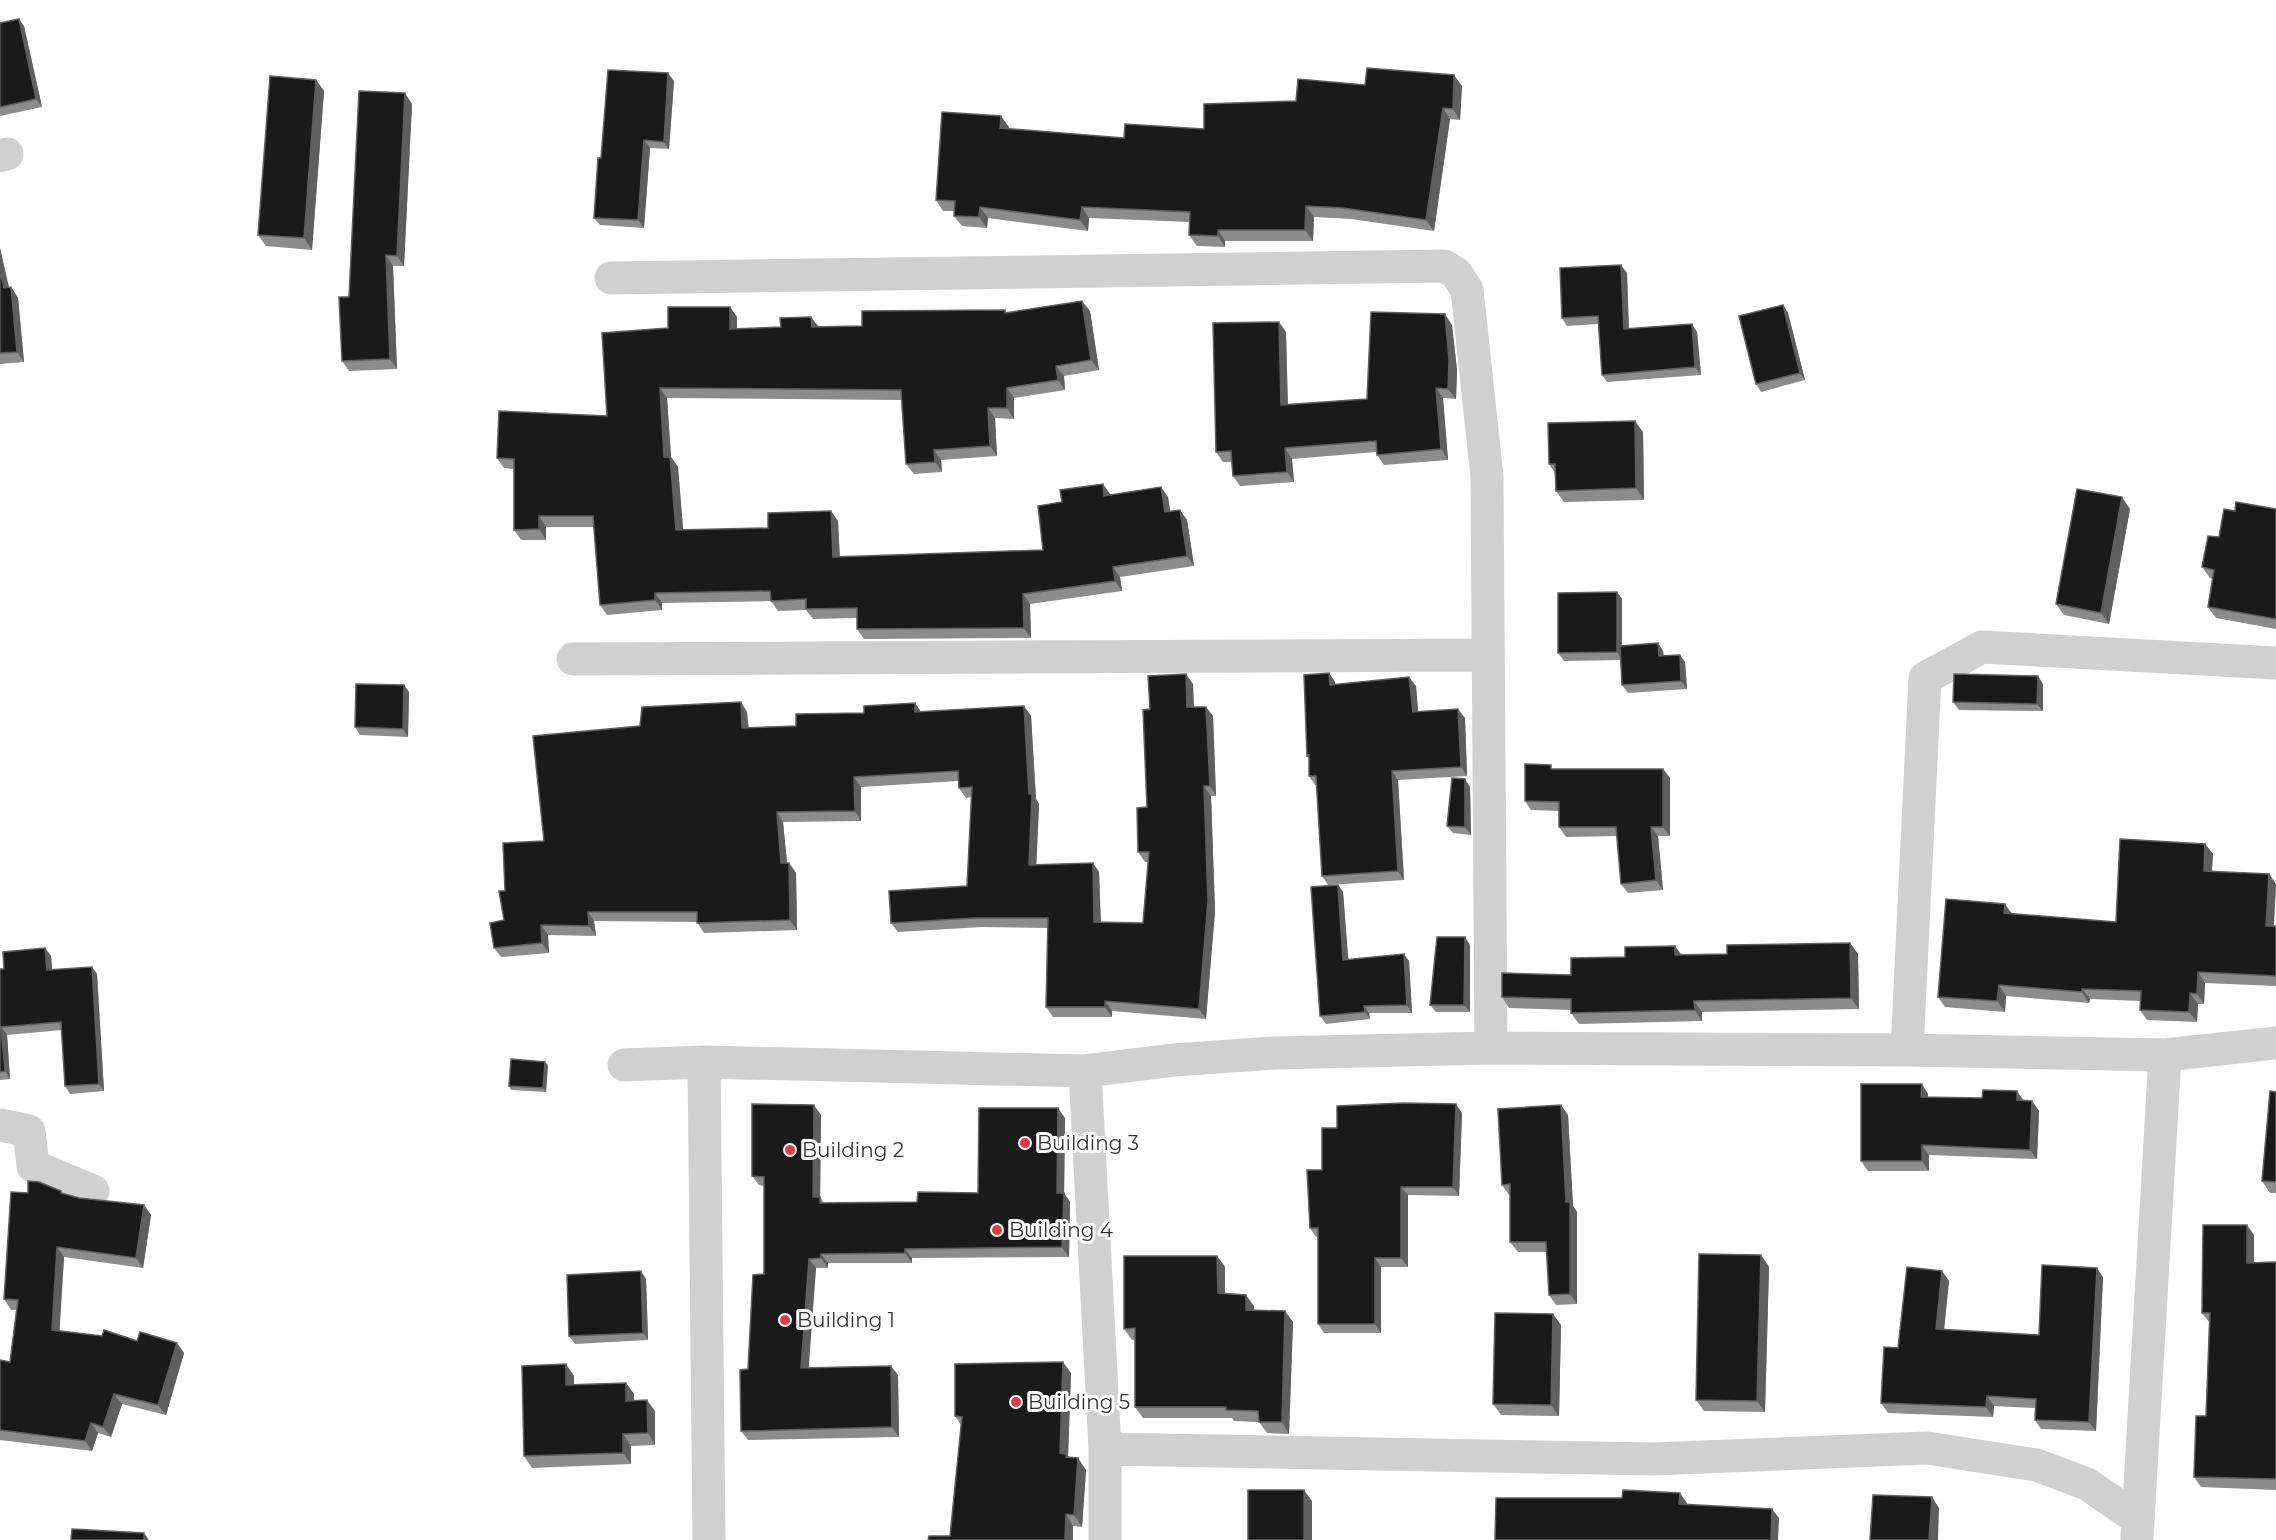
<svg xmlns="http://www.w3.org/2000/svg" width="2276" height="1540" font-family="Montserrat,sans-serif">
  <rect width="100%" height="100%" fill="#fff"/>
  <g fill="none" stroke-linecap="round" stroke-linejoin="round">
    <!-- minor -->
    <path stroke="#d0d0d0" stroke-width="33" d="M0,156L7,154
      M611,278L1444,266L1456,273L1467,290L1487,477L1491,1048
      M573,659L1486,655
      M1907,1050L1925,678L1982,647L2276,663
      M704,1062L709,1540
      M624,1065L704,1062L1085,1071L1174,1060L1274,1053L1491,1048L1907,1050L2165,1055L2276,1043
      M1085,1071L1105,1449V1540
      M0,1125L29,1131L33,1166L93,1191
      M1105,1449L1653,1459L1927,1448L2036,1465L2087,1484L2138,1519
      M2137,1538L2165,1055"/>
  </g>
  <!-- wall -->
  <path fill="#8c8c8c" d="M0,23L24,26L42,107L0,116Z
    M316,80L324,91L312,250L266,246L258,235Z
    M674,81L669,149L650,148L644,228L600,225L594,218L601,158Z
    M1365,85L1462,86L1460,120L1450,119L1434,231L1351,219L1314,217L1313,241H1225V247L1197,246L1189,235L1190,222L1089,218L1088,231L988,218L987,228L962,226L954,216V211H943L936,200L1009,127V129L1124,138L1204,129L1296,101Z
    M412,104L404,266H393L397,369L349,371L342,361L349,297Z
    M0,248L9,287H11L18,298L24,362L0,364Z
    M1627,273L1629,329L1697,332L1701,375L1607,382L1602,375L1598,324L1567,326L1562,318Z
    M1783,305L1788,313L1805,380L1761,392L1756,384Z
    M730,307L737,317V329L862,326L1007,313L1090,311L1099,370L1064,376L1065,390L1014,398V419L995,418L997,456L941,460L942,472L914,474L906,464L901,400L667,398L671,457L678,467L683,530L768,528L838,521L840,557L1043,550L1110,494L1168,497L1170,511L1180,510L1187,520L1194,566L1120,577L1122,591L1030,604L1031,638L864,639L857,629V618L813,619L806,610L778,611L771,601L662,603V610L607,615L600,605L594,527H546V540H521L514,530V469L504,468L497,458L607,416L668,328Z
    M1452,325L1457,370L1456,399L1443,398L1448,460L1384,465L1377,455L1376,452L1292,459L1294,482L1240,486L1233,476L1232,462H1223L1216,452L1286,332L1288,405L1367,399Z
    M1643,432L1644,500L1564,502L1556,491L1555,473L1549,464Z
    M2130,509L2109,624L2064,615L2056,604Z
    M2276,509V629L2216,618L2208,607L2213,579L2210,578L2202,567L2235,511Z
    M1617,592L1622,599V646L1658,643L1663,651L1664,656L1685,662L1687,689L1628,693L1622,685L1621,660L1564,661L1558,653Z
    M1329,673L1335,682V684L1416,686L1418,711L1465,718L1467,776L1398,780L1404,880L1328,885L1322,876L1317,785H1315L1309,776V759L1307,756Z
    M1193,684L1194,707H1206L1213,716L1216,796H1211L1215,911L1206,1019L1112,1011V1017H1053L1046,1007L1048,928L982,927L898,932L891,923L967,886L971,797L966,798L959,788L958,781L861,787V821L783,822L787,863H789L796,873L797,930L704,933L697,922L594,921L596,936L548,935L549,953L501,957L494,948L504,920L505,891L544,841L640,726L747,712L749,728L796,726L921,712L1024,706L1031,716L1036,799L1039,804L1036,865L1093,863L1099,872L1101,922L1143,923L1148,862H1145L1138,852L1147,807L1150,709Z
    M2043,684V711L1959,710L1953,702Z
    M404,685L409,692L408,737L360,735L355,727Z
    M1554,769H1663L1670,778V836H1658L1663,890L1628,893L1621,884L1617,836L1566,837L1559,827V811L1531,810L1525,801Z
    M1470,787L1471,835L1453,833L1447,826Z
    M2205,844L2213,854L2212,872L2269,874L2276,884L2274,926H2276V986L2205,983L2204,1004H2198L2197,1022L2147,1020L2140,1010L2141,1001L2090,999L2089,1003L2006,996L2005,1012L1945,1007L1938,997L2012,914L2116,922Z
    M1338,885L1343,892L1348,960L1409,961L1412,1013H1369L1370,1019L1326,1024L1320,1016Z
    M1850,943L1858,954L1859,1009L1702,1012V1021L1579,1024L1571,1013V1010L1509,1008L1502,997L1571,975L1681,955L1727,954Z
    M1470,945V1012H1436L1430,1005Z
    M45,948L51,956L52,970L92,967L97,974L104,1091L70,1094L65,1086L62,1030L7,1035L10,1079L0,1080V969H4Z
    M548,1065L546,1092L511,1090L509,1086Z
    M2276,1092V1193H2270L2262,1181Z
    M1928,1094V1097L2032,1101L2039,1111L2037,1159L1929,1155V1171H1868L1861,1161Z
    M1462,1113L1459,1196L1408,1195V1267H1381V1333H1324L1318,1324V1237H1316L1310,1228L1322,1170L1337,1128Z
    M821,1115L820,1197L824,1203L917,1202L978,1193L1065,1118L1064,1193L1070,1202L1069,1257L912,1258V1263H828V1268H816L808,1368L898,1375L899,1437L748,1440L741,1431L748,1369L764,1274V1186L759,1185L752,1176Z
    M1568,1115L1573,1206L1577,1212V1304L1556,1305L1549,1295L1547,1252H1518L1510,1242V1195H1509L1502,1185Z
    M63,1194L79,1198L144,1205L151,1215L143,1268L64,1257L59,1331L137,1341L177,1343L184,1353L166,1415L122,1404L111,1437L98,1433L92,1451L0,1440V1360L10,1362L16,1310H11L4,1299Z
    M2254,1235V1262H2276V1490L2201,1487L2194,1477L2206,1416L2209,1322L2202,1313Z
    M1761,1255L1769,1267L1765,1412L1704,1411L1696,1400Z
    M1217,1256L1225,1267V1293L1254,1306V1311H1285L1293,1322L1289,1434L1267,1433L1259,1422L1234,1421L1232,1418H1143L1135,1407V1340H1132L1124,1329Z
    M1942,1271L1949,1281L1944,1330L2039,1335L2103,1277L2096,1431L2041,1429L2035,1420V1408L1994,1406L1993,1417L1888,1413L1881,1403L1898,1348Z
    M646,1279L648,1340L575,1344L569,1336Z
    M1561,1325L1559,1416L1501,1415L1493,1404Z
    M1071,1373L1068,1456L1086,1470L1082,1527L1073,1526V1540H928L950,1536L961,1425L955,1416Z
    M574,1376V1385L626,1383L634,1394V1400L655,1411V1445L631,1446V1464L532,1468L524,1456Z"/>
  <!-- shaded-wall -->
  <path fill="#5f5f5f" d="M19,19L24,26L42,107L36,99Z
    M668,73L674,81L669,149L664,142Z
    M1454,75L1462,86L1460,120L1453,109Z
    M316,80L324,91L312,250L304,238Z
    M405,93L412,104L404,266L397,256Z
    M1443,108L1450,119L1434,231L1426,220Z
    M1001,116L1009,127L1008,139L1000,128Z
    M644,140L650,148L644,228L638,220Z
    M1306,206L1314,217L1313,241L1305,230Z
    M980,207L988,218L987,228L979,217Z
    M1082,207L1089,218L1088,231L1080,220Z
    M1218,230L1225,241V247L1218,236Z
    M0,248L11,298L4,288L0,271Z
    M386,255L393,266L397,369L390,359Z
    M1621,265L1627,273L1629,337L1624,329Z
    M11,287L18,298L24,362L17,352Z
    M1082,301L1090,311L1099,370L1091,360Z
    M1783,305L1788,313L1805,380L1800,373Z
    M730,307L737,317V340L730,329Z
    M1445,314L1452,325L1457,370L1456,399L1448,389Z
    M811,317L819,327H812Z
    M1279,322L1286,332L1288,416L1281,405Z
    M1692,324L1697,332L1701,375L1695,367Z
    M1056,366L1064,376L1065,390L1058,380Z
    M660,388L667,398L671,457L678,467L684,540L676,530L664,457Z
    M1007,388L1014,398V419L1007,408Z
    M1436,388L1443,398L1448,460L1441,449Z
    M988,408L995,418L997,456L990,446Z
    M1635,421L1643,432L1644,500L1636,488Z
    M1285,448L1292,459L1294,482L1287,472Z
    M934,450L941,460L942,472L935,462Z
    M1103,484L1110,494L1112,506L1104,496Z
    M1161,487L1168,497L1172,523L1165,512Z
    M2122,497L2130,509L2109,624L2101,613Z
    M1180,510L1187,520L1194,566L1187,556Z
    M831,511L838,521L840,567L833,557Z
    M539,516L546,527V540L539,529Z
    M1113,567L1120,577L1122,591L1115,581Z
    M1617,592L1622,599V660L1617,652Z
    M655,593L662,603V610L655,600Z
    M1023,594L1030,604L1031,638L1024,628Z
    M1658,643L1663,651L1664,664L1659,656Z
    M1680,655L1685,662L1687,689L1681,681Z
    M1329,673L1335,682L1336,694L1330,685Z
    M1186,674L1193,684L1194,717L1187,707Z
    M2038,676L2043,684V711L2037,704Z
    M1409,677L1416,686L1419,721L1413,712Z
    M404,685L409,692L408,737L403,729Z
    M741,702L747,712L749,738L742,728Z
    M915,703L922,713L915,712Z
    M1024,706L1031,716L1036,799L1039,804L1036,875L1029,865V794Z
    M1206,707L1213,716L1216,796L1210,786Z
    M1458,709L1465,718L1467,776L1461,767Z
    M1663,769L1670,778V836L1663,827Z
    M1392,771L1398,780L1404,880L1398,871Z
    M854,777L861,787V821L855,811Z
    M1465,779L1470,787L1471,835L1465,827Z
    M1204,786L1211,796L1215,911L1206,1019L1199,1009Z
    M777,812L783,822L788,873L781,863Z
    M1651,827L1658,836L1663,890L1656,880Z
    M2205,844L2213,854L2211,882L2204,871Z
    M789,863L796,873L797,930L790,920Z
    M1093,863L1099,872L1101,932L1094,922Z
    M2269,874L2276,884L2273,936L2266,926Z
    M1338,885L1343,892L1349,967L1343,960Z
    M2005,904L2012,914L2004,913Z
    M588,912L594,921L596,936L589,926Z
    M541,925L548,935L549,953L542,943Z
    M1465,937L1470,945V1012L1464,1005Z
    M1850,943L1858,954L1859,1009L1851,998Z
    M1675,946L1683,957L1675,955Z
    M45,948L51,956L53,978L47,970Z
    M1404,954L1409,961L1412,1013L1407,1005Z
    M92,967L97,974L104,1091L99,1084Z
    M2198,972L2205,983L2204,1004L2197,994Z
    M1999,985L2006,996L2005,1012L1997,1001Z
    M2082,989L2090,999L2089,1003L2082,992Z
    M2190,993L2198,1004L2197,1022L2189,1012Z
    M1105,1001L1112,1011V1017L1105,1007Z
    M1694,1001L1702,1012V1021L1695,1010Z
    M1364,1006L1369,1013L1370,1019L1365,1012Z
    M1,1027L7,1035L10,1079L5,1071Z
    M545,1062L548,1065L546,1092L543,1088Z
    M1922,1084L1928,1094V1106L1921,1097Z
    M2017,1091L2024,1101L2017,1100Z
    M2032,1101L2039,1111L2037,1159L2030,1150Z
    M1456,1104L1462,1113L1459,1196L1453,1187Z
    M814,1105L821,1115L820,1207L813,1197Z
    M1561,1105L1568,1115L1573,1206L1577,1212V1304L1570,1294Z
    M1058,1108L1065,1118L1064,1199V1193L1070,1202L1069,1257L1062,1247L1057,1193Z
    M1922,1145L1929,1155V1171L1922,1161Z
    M1401,1187L1408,1195V1267L1401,1258Z
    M144,1205L151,1215L143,1268L136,1258Z
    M2247,1225L2254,1235V1273L2247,1263Z
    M57,1247L64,1257L59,1340L52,1330Z
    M905,1249L912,1258V1263L905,1253Z
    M821,1254L828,1263V1268L821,1258Z
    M1761,1255L1769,1267L1765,1412L1757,1401Z
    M1217,1256L1225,1267V1304L1218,1293Z
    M1375,1258L1381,1267V1333L1375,1324Z
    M809,1259L816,1268L808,1378L801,1368Z
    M2097,1268L2103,1277L2096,1431L2089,1422Z
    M641,1271L646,1279L648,1340L643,1333Z
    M1942,1271L1949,1281L1943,1339L1936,1329Z
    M1246,1295L1254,1306L1253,1322L1246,1310Z
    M1285,1311L1293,1322L1289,1434L1282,1422Z
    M1553,1314L1561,1325L1559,1416L1551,1405Z
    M177,1343L184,1353L166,1415L158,1405Z
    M1063,1362L1071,1373L1068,1456L1074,1465L1060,1453Z
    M566,1364L574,1376V1396L566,1385Z
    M891,1366L898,1375L899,1437L892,1427Z
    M626,1383L634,1394V1412L626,1401Z
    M114,1394L122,1404L111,1437L103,1427Z
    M1987,1396L1994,1406L1993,1417L1986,1407Z
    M647,1400L655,1411V1445L648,1433Z
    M91,1423L98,1433L92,1451L85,1441Z
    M623,1434L631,1446V1464L623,1453Z
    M1078,1458L1086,1470L1082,1527L1074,1515Z
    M1304,1490L1312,1501V1540H1304Z
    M1680,1493L1687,1503L1686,1514L1679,1504Z
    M1932,1497L1939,1508L1938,1540H1929Z
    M1772,1509L1779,1518L1778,1540H1771Z
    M1066,1514L1073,1526V1540H1065Z
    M144,1533L149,1540H144Z"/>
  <!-- building -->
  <path fill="#1a1a1a" stroke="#5f5f5f" stroke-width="1.5" d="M19,19L36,99L0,107V23Z
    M1367,68L1454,75L1453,109L1443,108L1426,220L1343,208L1306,206L1305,230H1218V236L1189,235L1190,212L1082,207L1080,220L980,207L979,217L954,216L955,201L936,200L942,112L1001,116L1000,128L1124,138L1125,124L1204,129V104L1296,101L1298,79L1365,85Z
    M608,70L668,73L664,142L644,140L638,220L594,218L598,158H601Z
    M270,76L316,80L304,238L258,235Z
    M359,91L405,93L397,256L386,255L390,359L342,361L339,297H349Z
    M1621,265L1624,329L1692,324L1695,367L1602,375L1598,316L1562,318L1560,268Z
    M0,271L4,288L11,287L17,352L0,353Z
    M1082,301L1091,360L1056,366L1058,380L1007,388V408H988L990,446L934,450L935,462L906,464L901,390L660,388L664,457H670L676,530L768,528V513L831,511L833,557L1043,550L1038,506L1062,502L1060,490L1103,484L1104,496L1161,487L1165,512L1180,510L1187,556L1113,567L1115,581L1023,594L1024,628L857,629V608L806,609V599L771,601L770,591L655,593V600L600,605L593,516H539V529L514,530V459L497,458L499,411L607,416L602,333L668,328V307H730V329L781,327L780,318L811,317L812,327L862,326V311L1005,310V313Z
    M1783,305L1800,373L1756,384L1739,316Z
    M1371,312L1445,314L1449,360L1448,389L1436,388L1441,449L1377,455L1376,441L1285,448L1287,472L1233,476L1231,451L1216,452L1213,323L1279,322L1281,405L1367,399Z
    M1635,421L1636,488L1556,491L1555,464H1549L1548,423Z
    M2077,489L2122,497L2101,613L2056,604Z
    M2236,502L2276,509V619L2208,607L2214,570L2202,567L2208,536L2219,537L2224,509L2235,511Z
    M1617,592V652L1558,653V593Z
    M1658,643L1659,656L1680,655L1681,681L1622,685L1620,646Z
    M1329,673L1330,685L1409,677L1413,712L1458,709L1461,767L1392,771L1398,871L1322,876L1316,776H1309V755L1307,756L1304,675Z
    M1186,674L1187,707H1206L1210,786H1204L1208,901L1199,1009L1105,1001V1007H1046L1048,918H975L891,923L889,891L967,886L972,787L959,788L958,771L854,777L855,811L777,812L781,863H789L790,920L697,923V912H588L589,926L541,925L542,943L494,948L490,923L504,920L499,891H505L503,843L544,841L533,736L640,726L642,707L741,702L742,728L796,726V714L864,713V706L915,703V712L1024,706L1029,794H1032L1029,865L1093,863L1094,922L1143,923L1149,852H1138L1137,808L1147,807L1143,710L1150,709L1148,676Z
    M1954,674L2038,676L2037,704L1953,702Z
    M356,684L404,685L403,729L355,727Z
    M1525,764L1551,765V769H1663V827H1651L1656,880L1621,884L1616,827H1559V802L1525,801Z
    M1452,778L1465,779V827L1447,826Z
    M2120,839L2205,844L2204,871L2269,874L2266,926H2276V976L2198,972L2197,994L2190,993L2189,1012L2140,1010L2141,991L2082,989V992L1999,985L1997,1001L1938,997L1946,899L2005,904L2004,913L2116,922Z
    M1338,885L1343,960L1404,954L1407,1005L1364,1006L1365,1012L1320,1016L1311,887Z
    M1437,937H1465L1464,1005H1430Z
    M1850,943L1851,998L1694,1001L1695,1010L1571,1013V999L1502,997V973L1571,975V958L1625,957V947L1675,946V955L1727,954V945Z
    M45,948L47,970L92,967L99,1084L65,1086L61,1022L1,1027L5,1071L0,1072V969H4L3,952Z
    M511,1059L545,1062L543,1088L509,1086Z
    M1861,1084H1922L1921,1097L1982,1098L1983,1090L2017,1091V1100L2032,1101L2030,1150L1922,1145V1161H1861Z
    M2270,1091L2276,1092V1182L2262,1181Z
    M1403,1103L1456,1104L1453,1187H1401V1258H1375V1324H1318V1228H1310L1307,1170H1322V1128H1337V1106Z
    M752,1104L814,1105L813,1197H820V1203L917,1202L918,1192L978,1193L979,1108H1058L1057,1193H1064L1062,1247L905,1249V1253L821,1254V1258L809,1259L801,1368L891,1366L892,1427L741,1431L740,1370L748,1369L753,1275L764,1274V1177L752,1176Z
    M1561,1105L1566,1202H1570V1294L1549,1295L1546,1242H1510V1184L1502,1185L1498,1109Z
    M28,1181L39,1182L61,1191V1193L79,1198L144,1205L136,1258L57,1247L52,1330L102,1336L104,1330L137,1341L140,1332L177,1343L158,1405L114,1394L103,1427L91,1423L85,1441L0,1430V1360L10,1362L18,1300L4,1299L11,1192L28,1193Z
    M2203,1225H2247V1263L2276,1262V1479L2194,1477L2196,1416H2206L2210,1313H2202Z
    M1699,1254L1761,1255L1757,1401L1696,1400Z
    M1124,1256H1217L1218,1293L1246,1295V1310L1285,1311L1282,1422H1259L1258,1411L1226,1410V1407H1135V1328L1124,1329Z
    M2042,1265L2097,1268L2089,1422L2035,1420L2036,1399L1987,1396L1986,1407L1881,1403L1884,1347L1898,1348L1907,1267L1942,1271L1936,1329L2039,1335Z
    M641,1271L643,1333L569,1336L567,1275Z
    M1495,1313L1553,1314L1551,1405L1493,1404Z
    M1063,1362L1060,1453L1066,1454V1457L1078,1458L1074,1515L1066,1514L1065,1540H928L929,1536H950L962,1417L955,1416V1364Z
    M566,1364V1385L626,1383V1401L647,1400L648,1433L623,1434V1453L524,1456L522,1366Z
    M1248,1490H1304V1540H1248Z
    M1623,1490L1680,1493L1679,1504L1772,1509L1771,1540H1495L1496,1498H1622Z
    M1873,1495L1932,1497L1929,1540H1870Z
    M72,1529L144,1533V1540H71Z"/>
  <!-- markers -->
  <g fill="#e63946" stroke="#fff" stroke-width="2">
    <circle cx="1025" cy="1143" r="6"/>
    <circle cx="790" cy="1150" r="6"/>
    <circle cx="997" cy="1230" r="6"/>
    <circle cx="785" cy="1320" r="6"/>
    <circle cx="1016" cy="1402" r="6"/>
  </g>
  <g text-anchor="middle" stroke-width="6" stroke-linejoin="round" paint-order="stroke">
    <!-- poi labels -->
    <g font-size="20" fill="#333" stroke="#fff" text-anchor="start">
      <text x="1037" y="1150">Building 3</text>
      <text x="802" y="1157">Building 2</text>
      <text x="1009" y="1237">Building 4</text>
      <text x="797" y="1327">Building 1</text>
      <text x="1028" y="1409">Building 5</text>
    </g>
  </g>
</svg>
